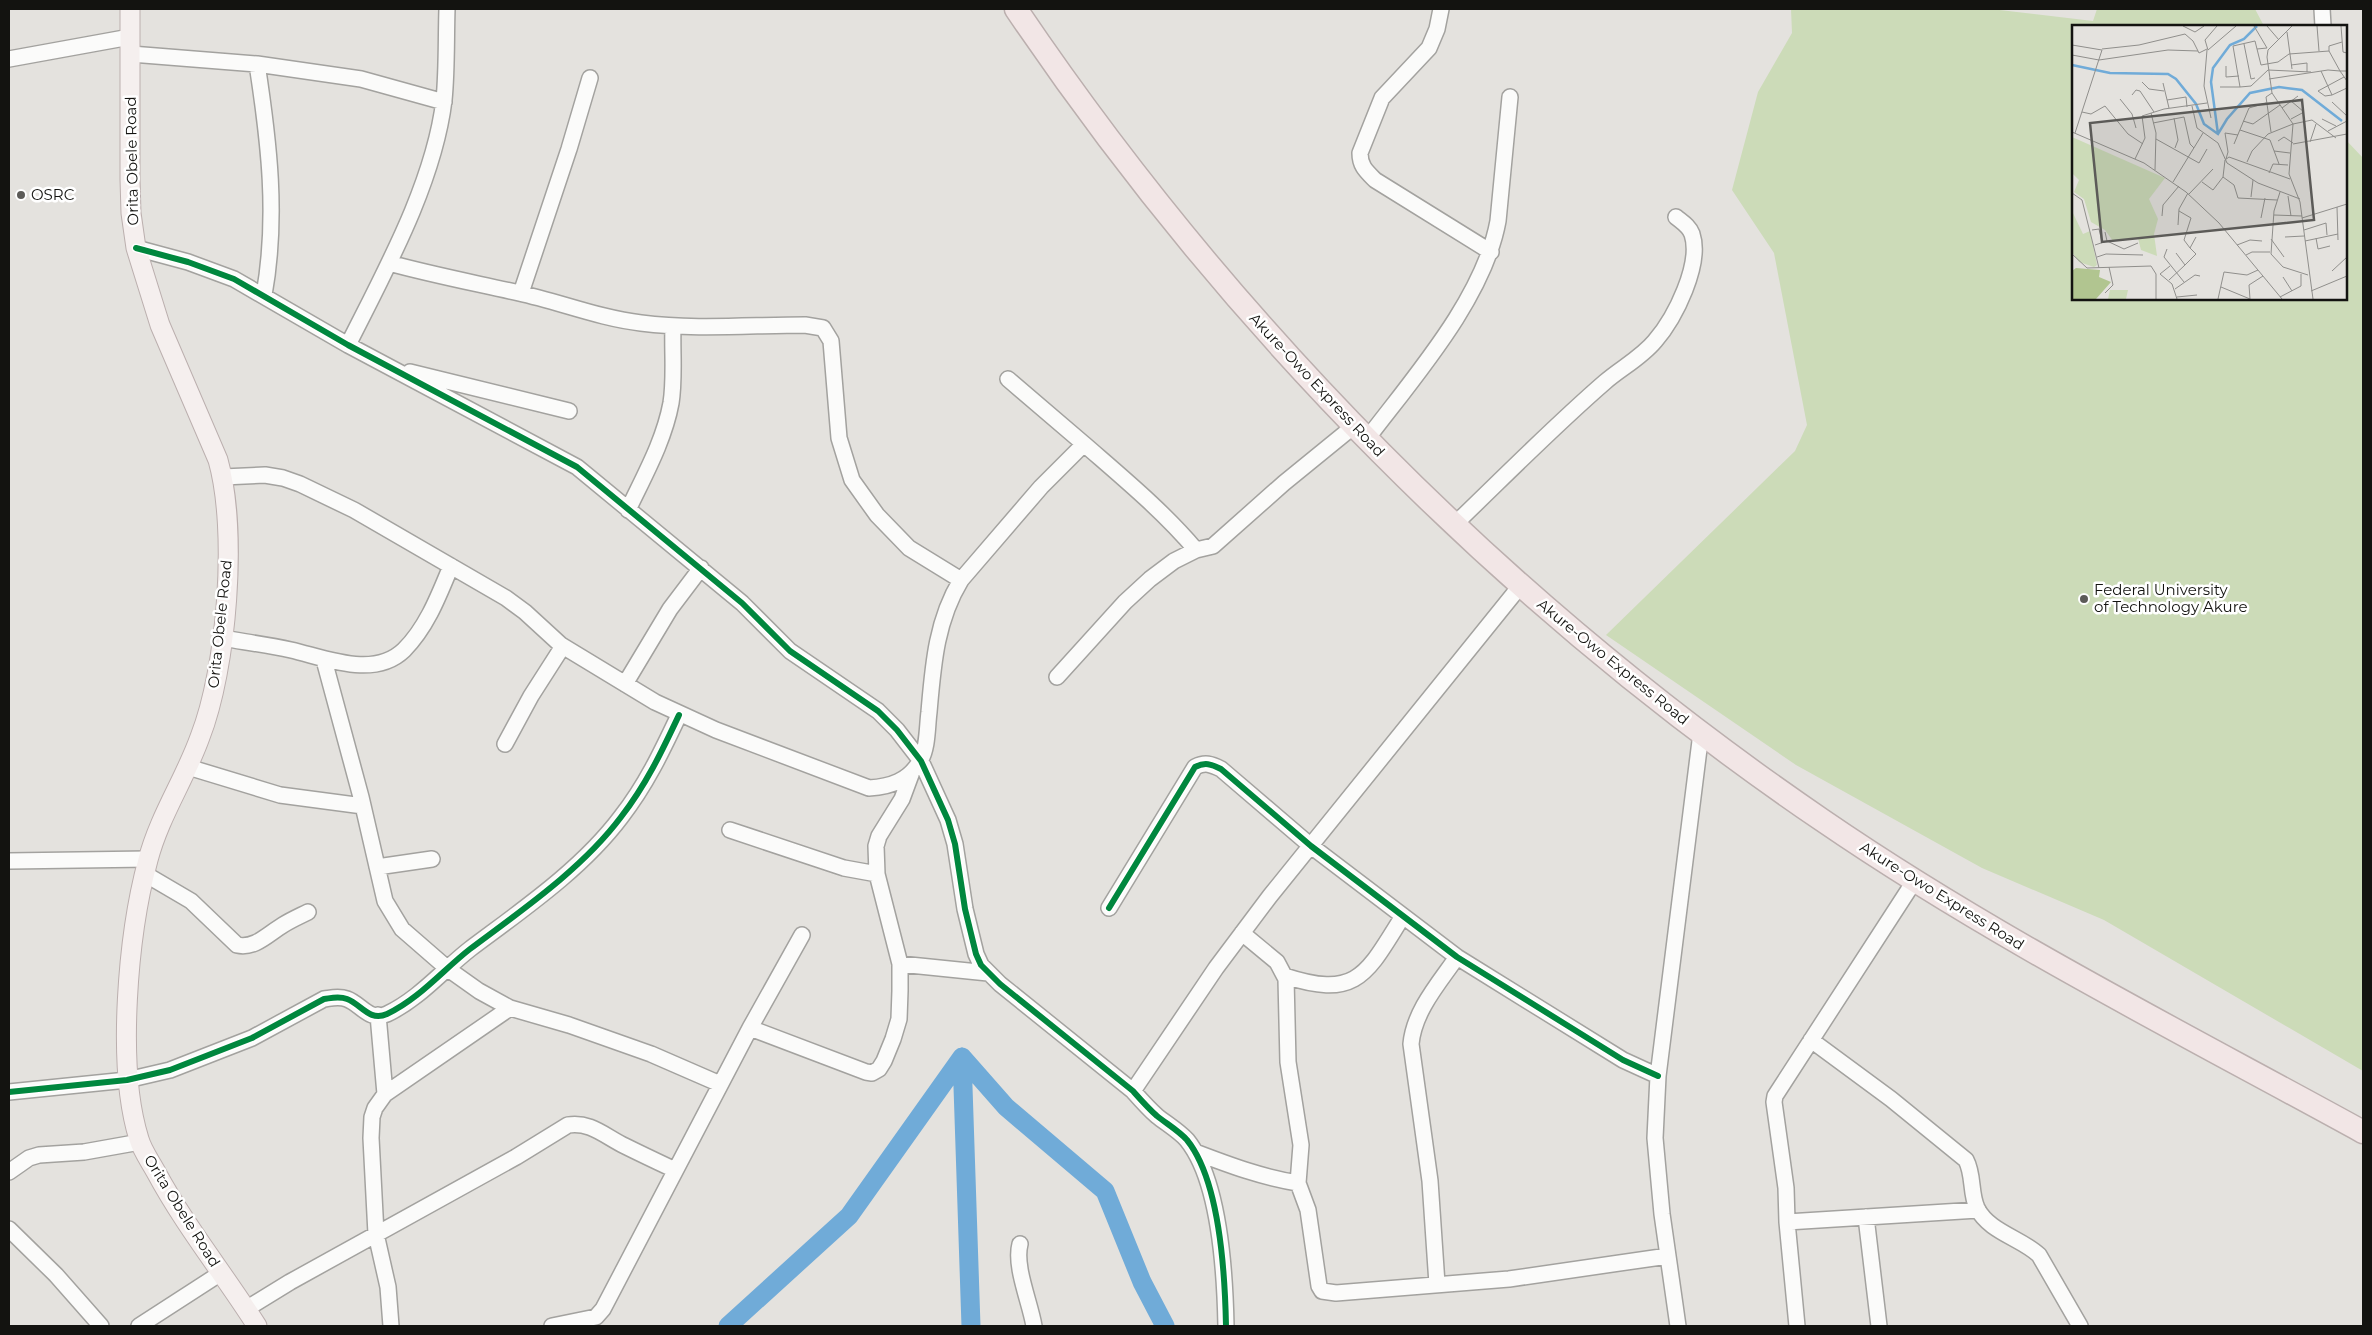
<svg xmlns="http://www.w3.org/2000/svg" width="2372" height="1335" font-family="Montserrat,sans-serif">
  <rect width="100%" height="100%" fill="#e4e2de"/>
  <!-- grass -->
  <path fill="#ccdbb8" d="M1791,9H1991L2093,21L2097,9H2255L2264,26H2073V299H2346V140L2363,158V1071L2104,920L1982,868L1796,765L1606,635L1795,451L1807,425L1774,253L1732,190L1758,92L1792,33Z"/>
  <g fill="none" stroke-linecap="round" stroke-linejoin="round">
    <!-- river -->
    <path stroke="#70abd8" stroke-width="19" d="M962,1057L971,1326
      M728,1326L849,1216L962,1057L1006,1107L1105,1191L1142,1282L1165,1326"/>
    <defs>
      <path id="minor" d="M1441,9L1437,29L1429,48L1382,98L1360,153C1360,166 1366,171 1375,180L1491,252
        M2322,9L2323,26
        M131,54L257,64L361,79L444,102
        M9,59L130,37
        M257,64C269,142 278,217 264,295
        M136,248L188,262L234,279L348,345L577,467L742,603L790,651L878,711L897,730L921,761L948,820L955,844L965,909L976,954L981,965L1000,984L1133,1091C1141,1100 1148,1108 1157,1116C1167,1124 1179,1131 1187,1140C1220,1181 1225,1275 1226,1326
        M389,263C433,275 475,283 519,293C560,302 599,318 641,323C695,330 751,325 805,325L823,328L831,341L839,438L852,480L877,515L909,548L961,580
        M521,293L569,149L590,78
        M348,345C385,271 434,183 444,100C447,70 446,39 447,9
        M410,372L569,411
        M1008,379L1084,444
        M1367,439C1414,377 1484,298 1498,221L1510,97
        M223,477L265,475L283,478L300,484L354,510L506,598L525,612L561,645L655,702L716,730L869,788C890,787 909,781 920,761C928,748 927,727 929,712C933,666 936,621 961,580L1041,487L1084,444C1123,478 1163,511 1196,550
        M628,510C644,476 664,441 671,403C675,378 672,351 673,326
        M1454,525C1504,477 1553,427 1605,382C1621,368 1641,358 1655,341C1675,318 1702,264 1692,234C1689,226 1682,222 1676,217
        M222,638C245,642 268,645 291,650C326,658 374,679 404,650C427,627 439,595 451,566
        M324,660L361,797L385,901L402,929L448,969L479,991L510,1008L569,1025L651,1054L720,1084
        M1057,677L1125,602L1150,579L1174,561L1196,550L1213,546L1284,483L1354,426
        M625,684L670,609L701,568
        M505,744L531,696L563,646
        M188,767L280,795L363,806
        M730,830L844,868L877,874
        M9,861L148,859
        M377,867L432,859
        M145,874L191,901L237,945C255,949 268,934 283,925C291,920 300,916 308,912
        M1109,908L1195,767C1205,762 1211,764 1221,769L1311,846L1457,957L1623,1060L1658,1076
        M1242,933L1277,962L1286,979L1288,1062L1301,1145L1298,1183L1308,1210L1319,1286L1322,1291L1336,1293L1509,1279L1668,1256
        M900,964L988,973
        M1285,976C1358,1000 1367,973 1403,916
        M378,1015L385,1094L375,1108L372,1117L371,1138L376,1234L388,1287L391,1326
        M750,1028L866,1072L872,1073L879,1069L884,1061L893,1039L899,1019L900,991V964L877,874L876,846L879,836L902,799L912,772
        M1811,1040L1891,1099L1966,1160C1974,1175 1970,1193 1977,1208C1989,1232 2021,1238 2039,1255L2080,1326
        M1133,1091L1216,968L1270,896L1521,585
        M9,1092L127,1080L170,1070L252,1038L324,999C332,998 339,996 347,999C361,1004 369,1022 387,1014C419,999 443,970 470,949C522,910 582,869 621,817C646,785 662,751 679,715
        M385,1094L510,1008
        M1195,1152C1229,1165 1261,1177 1298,1183
        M9,1172L29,1158L39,1155L84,1152L140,1142
        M1866,1217L1879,1326
        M1787,1222L1978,1210
        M9,1229L56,1275L101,1326
        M1020,1244C1014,1266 1030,1302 1034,1326
        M1437,1284L1430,1181L1411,1044C1414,1011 1439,983 1457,957
        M246,1309L290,1282L516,1157L568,1125C590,1121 606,1137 625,1146C641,1154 658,1162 675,1170
        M139,1326L221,1273
        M552,1326L596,1317L603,1309L750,1028L802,935
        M1678,1326L1662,1214L1655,1138L1658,1076L1701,733
        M1797,1326L1787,1222L1786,1188L1774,1102L1775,1096L1915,880"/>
      <path id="major" d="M130,9V179L131,213L136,248L160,325L218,460C238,531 227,668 200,737C185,779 159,817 148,860C128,934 116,1066 139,1139C142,1150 150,1161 156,1172C185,1226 224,1274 257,1326"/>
      <path id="highway" d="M1016,9C1231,327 1505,604 1822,820C1994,938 2181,1032 2363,1132"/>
    </defs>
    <!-- minor casing -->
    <use href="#minor" stroke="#a3a29f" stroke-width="18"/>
    <!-- major casing -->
    <use href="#major" stroke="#bbafae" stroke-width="21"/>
    <!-- highway casing -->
    <use href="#highway" stroke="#bbafae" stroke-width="25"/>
    <!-- minor -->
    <use href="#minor" stroke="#fbfbfa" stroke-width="15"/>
    <!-- major -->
    <use href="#major" stroke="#f5efee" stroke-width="19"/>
    <!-- highway -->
    <use href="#highway" stroke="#f2e6e6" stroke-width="22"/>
    <defs>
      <path id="cycleway" d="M136,248L188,262L234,279L348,345L577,467L742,603L790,651L878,711L897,730L921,761L948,820L955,844L965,909L976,954L981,965L1000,984L1133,1091C1141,1100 1148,1108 1157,1116C1167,1124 1179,1131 1187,1140C1220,1181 1225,1275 1226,1326
        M1109,908L1195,767C1205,762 1211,764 1221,769L1311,846L1457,957L1623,1060L1658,1076
        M9,1092L127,1080L170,1070L252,1038L324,999C332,998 339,996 347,999C361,1004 369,1022 387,1014C419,999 443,970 470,949C522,910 582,869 621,817C646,785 662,751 679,715"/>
    </defs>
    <!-- cycleway casing -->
    <use href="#cycleway" stroke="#fff" stroke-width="9"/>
    <!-- cycleway -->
    <use href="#cycleway" stroke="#00873e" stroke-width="6"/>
  </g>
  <!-- markers -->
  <g fill="#5c5b58" stroke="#fff" stroke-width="2">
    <circle cx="21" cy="195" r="5"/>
    <circle cx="2084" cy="599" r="5"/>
  </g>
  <g text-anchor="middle" stroke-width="5" stroke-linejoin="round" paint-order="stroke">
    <!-- street labels -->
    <g font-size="15" fill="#131310" stroke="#fff">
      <text transform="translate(132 161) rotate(-91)" y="5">Orita Obele Road</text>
      <text transform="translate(1317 385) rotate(47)" y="5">Akure-Owo Express Road</text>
      <text transform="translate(220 624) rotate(-84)" y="5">Orita Obele Road</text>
      <text transform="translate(1613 662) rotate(39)" y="5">Akure-Owo Express Road</text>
      <text transform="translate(1942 896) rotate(32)" y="5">Akure-Owo Express Road</text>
      <text transform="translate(182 1211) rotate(58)" y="5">Orita Obele Road</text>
    </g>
    <!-- poi labels -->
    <g font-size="15" fill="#131310" stroke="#fff" text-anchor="start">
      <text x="31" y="200">OSRC</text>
      <text x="2094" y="595">Federal University<tspan x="2094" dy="17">of Technology Akure</tspan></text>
    </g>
  </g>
  <!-- overview -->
  <g transform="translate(2072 25)">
    <rect width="275" height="275" fill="#e4e2de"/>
    <path d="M0,112L93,153L77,174L86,194L82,209L85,231L69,225L66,213L41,216L33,205L19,197L12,174L2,167L7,155L0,148ZM0,186L11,209L18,206L25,240L22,242L7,237L0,227ZM38,265H56L54,274H36Z" fill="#ccdbb8"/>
    <path d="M4,243L28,245L27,252L39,257L24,274H0V246Z" fill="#b1c590"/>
    <path fill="none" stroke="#70abd8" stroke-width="2.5" d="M0,40L38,48L96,49L104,54L124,79L132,99L146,109L155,94L178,68L207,62L230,65L270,96M146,109L139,57L141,43L158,20L172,14L185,1"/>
    <path fill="none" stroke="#908f8c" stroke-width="1" d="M111,1L123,7L132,1M145,1L133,15L136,25L164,1M182,1L195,23M195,1L207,15M220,1L196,25L195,32L200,68L221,99L217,149L228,177L241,274M245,1L247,26M269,1L271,27L275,28M215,7L220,44M172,19L179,54L183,53M0,20L30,25L3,108M30,24L67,20L113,9L121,16L127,28L135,24M185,24L189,40L206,37L217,29L257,26L268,46H275M135,25L132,61L139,93M257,26V21L270,17M0,30L27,35L96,25L126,26M219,40L235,38V47M154,41V52L167,51M249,46L260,70L275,63M197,54L256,45L268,46L275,56M70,57L77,64L92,66M91,58L97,83M148,62H168L161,21L183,16L185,24L195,23M168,62L179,61L196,45L239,47M60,70L64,65L68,66L82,87M260,70L253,71L246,66L272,52M48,74L60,89L64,103M95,75L114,72L115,82M260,77L275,91M120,81L125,103L146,118L155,138L186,158L228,174M210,83L226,71M10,87L19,89L33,81L56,109L71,119M79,88L84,108L83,145M102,93L106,115L103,123M219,94L232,87L219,76M250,94L264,101M171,96L181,99L208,80M81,98L112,92L118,119L122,123M168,105L198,115L207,139M256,106L275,96M0,107L72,138L114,167L147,198L210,274M199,107L194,72L200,68M84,114L127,138L135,124M206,116L212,112L221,118M238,117L244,99M162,119L177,83L194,78M221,119L275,109M202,126L218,128M63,134L73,113L70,91L92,84L135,78M154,134L156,127L153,108L166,110M175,137L180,126L196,109L221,99L240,95L264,113M197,148L201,139L216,140M151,152L162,160L166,173L205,175M101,157L131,108M130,157L141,165L151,152L153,135L157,132L218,154M208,167L202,186L199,229L211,242L236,250M0,168L10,175L27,243M117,169L141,144M216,171L219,191M179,172L181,155M265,182L266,215M107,186L119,193L112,215L118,223L124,212M202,190L230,191M90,191L91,180L107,161M189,193L193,173M230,193L275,179M106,200L107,184L116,168M20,205L27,204L30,217M232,205L254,198L255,210M213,212L232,211M244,213L246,224L258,221M199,214L212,232M35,216L52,224L66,218M233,216L266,209M23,220L35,216L33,207M165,220L178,215L190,216M95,224L92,232L112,257M0,229L15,243L79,241L84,249V274M174,230L180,227H198M25,232L34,229L71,230M113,240L124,229L118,223M98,241L88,249L100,259L105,274M260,246L275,232M211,252L220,266M97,255L113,240L104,228M149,262L178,274M103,264L123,250L128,251M239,266L275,251M33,268L41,260L37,242M105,272L125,270M208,272L229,261V249M146,274L152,247L175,250L186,245M178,274L177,260L191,251"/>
    <path fill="#5c5b58" fill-opacity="0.15" stroke="#5c5b58" stroke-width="2.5" d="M230,75L242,195L30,217L18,98Z"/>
    <rect width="275" height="275" fill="none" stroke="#131310" stroke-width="2.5"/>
  </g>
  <!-- border -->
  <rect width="2372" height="1335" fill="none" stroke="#131310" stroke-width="20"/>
</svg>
